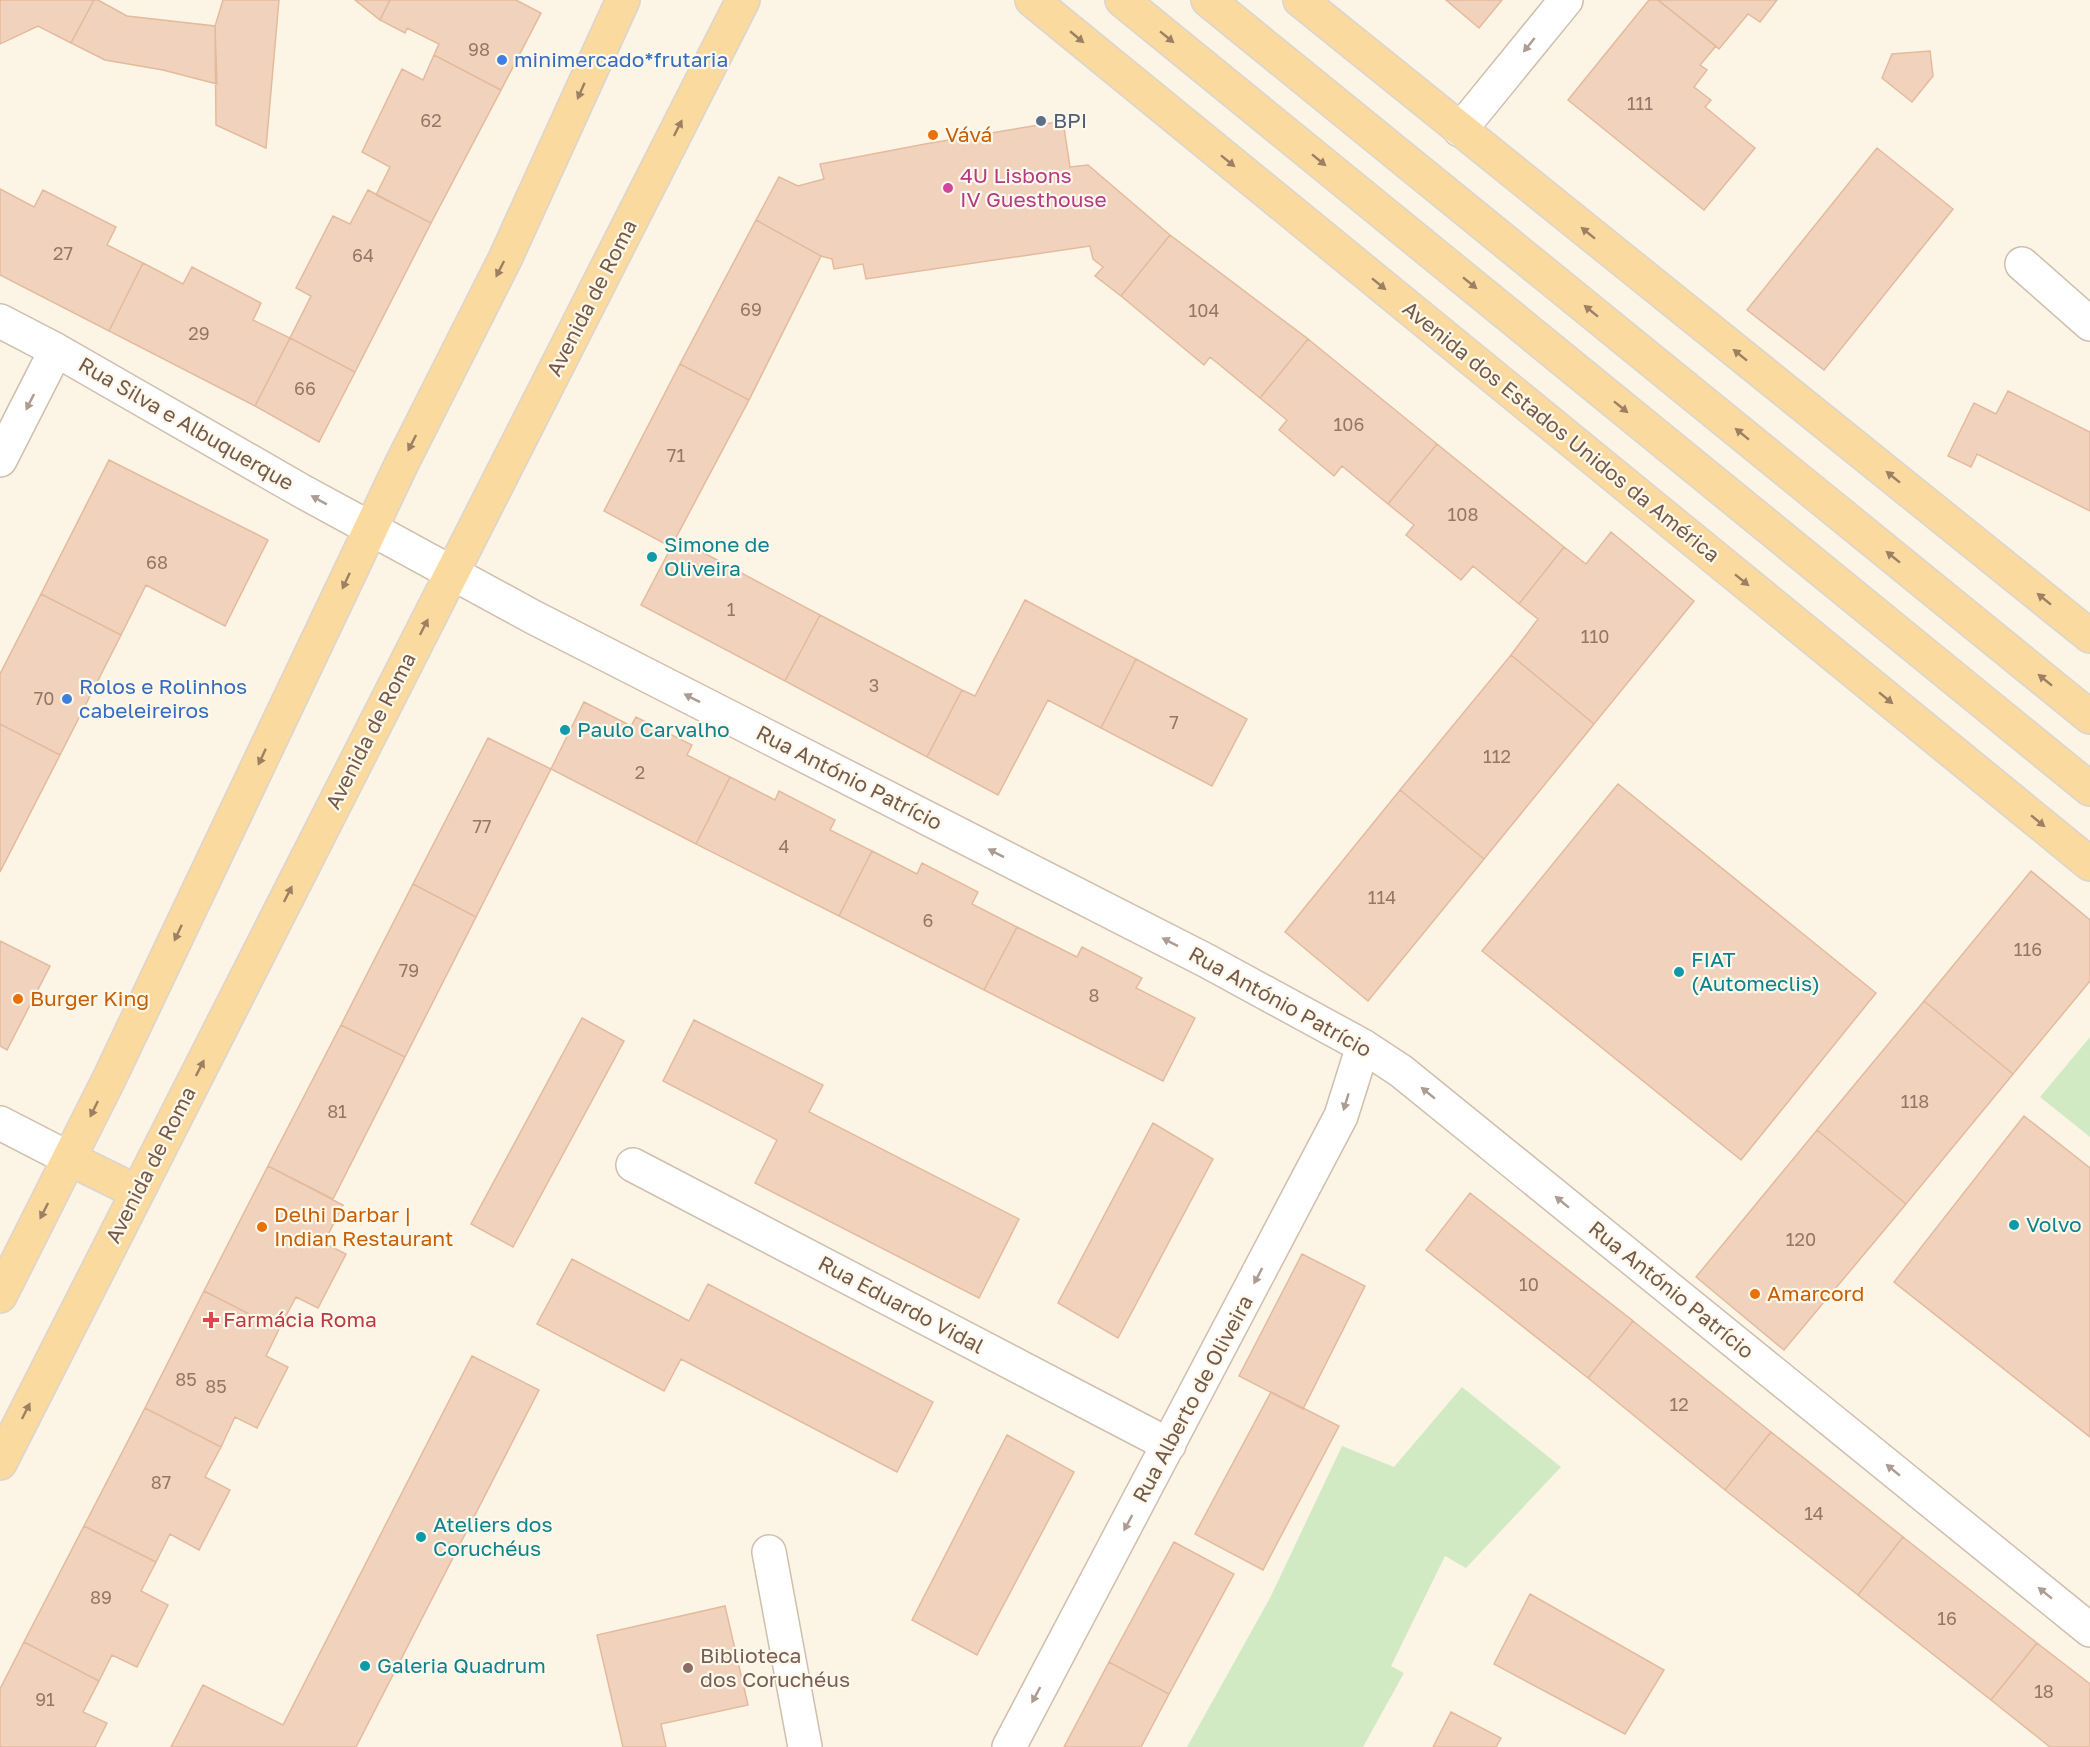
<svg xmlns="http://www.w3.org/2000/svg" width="2090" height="1747" font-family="'Golos Text',sans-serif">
  <rect width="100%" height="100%" fill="#fcf4e5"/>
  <!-- green -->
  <path fill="#d2eac3" d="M2090,1037V1137L2040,1097Z
    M1462,1387L1561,1467L1466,1568L1445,1556L1391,1666L1404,1673L1363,1747H1187L1270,1598L1342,1446L1394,1467Z"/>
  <!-- building -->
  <path fill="#f1d3bd" stroke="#e4ba9d" stroke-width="1.5" d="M0,0H94L71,43L38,26L0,44Z
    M94,0H98L127,16L215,26L217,84L163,70L105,60L71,43Z
    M223,0H279L266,148L216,125L215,26Z
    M355,0H390L380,20Z
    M390,0H516L541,13L501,90L434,55L439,44L407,28L405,33L380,20Z
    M1446,0H1502L1479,28Z
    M1649,0H1658L1716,46L1700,65L1707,70L1694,87L1711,100L1705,107L1755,148L1704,210L1568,100Z
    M1658,0H1777L1760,22L1748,14L1719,49Z
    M1930,51L1933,76L1912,102L1882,78L1892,54Z
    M434,55L501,90L431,223L376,195L390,167L362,152L402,69L423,80Z
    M1063,121L1070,167L1088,165L1170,235L1121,296L1095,276L1103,267L1093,259L1090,246L866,279L863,264L834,269L832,259L821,256L756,220L779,177L798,186L824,179L820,164L925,144Z
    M1877,148L1953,209L1824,370L1747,310Z
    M0,189L34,207L43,190L116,227L107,245L143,263L109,331L0,275Z
    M368,190L431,223L355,372L290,338L311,296L296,288L333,216L350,224Z
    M756,220L821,256L749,400L680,364Z
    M1170,235L1308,339L1260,398L1210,357L1204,365L1121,296Z
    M143,263L183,284L192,267L261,303L253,320L290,338L255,406L109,331Z
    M290,338L355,372L319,442L255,406Z
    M1308,339L1437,444L1388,504L1342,466L1334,476L1279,430L1287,420L1260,398Z
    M680,364L749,400L671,547L604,511Z
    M2008,391L2090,432V511L1977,454L1971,467L1948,456L1974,403L1996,414Z
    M1437,444L1564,547L1519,604L1473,566L1461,580L1406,535L1414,525L1388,504Z
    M109,460L268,540L225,626L146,585L121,635L41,594Z
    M1611,532L1694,601L1594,724L1511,655L1538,619L1519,604L1564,547L1586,564Z
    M676,538L820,615L785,681L641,605Z
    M41,594L121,635L60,755L0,724V674Z
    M1025,600L1136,659L1101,728L1048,700L998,795L927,757L962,690L975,696Z
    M820,615L962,690L927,757L785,681Z
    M1511,655L1594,724L1484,859L1400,790Z
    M1136,659L1247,719L1212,786L1101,728Z
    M584,702L631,726L636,717L692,745L687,755L730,777L696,844L551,769Z
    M0,724L60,755L0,872Z
    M488,738L551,769L476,917L413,884Z
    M730,777L775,800L779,791L835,820L830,830L872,851L839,916L696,844Z
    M1618,784L1876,993L1741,1160L1482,951Z
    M1400,790L1484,859L1368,1001L1285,932Z
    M872,851L917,874L922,863L978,892L972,904L1017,927L984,990L839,916Z
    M2031,871L2090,920V981L2013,1074L1924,1001Z
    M413,884L476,917L405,1057L341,1025Z
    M1017,927L1077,957L1082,947L1142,978L1136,988L1195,1018L1163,1081L984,990Z
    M0,941L50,966L7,1050L0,1046Z
    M1924,1001L2013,1074L1906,1204L1817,1130Z
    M582,1018L624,1041L513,1247L471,1224Z
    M694,1020L823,1085L809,1112L1019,1219L979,1298L755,1183L777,1140L663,1081Z
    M341,1025L405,1057L333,1199L268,1166Z
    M2024,1116L2090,1168V1437L1894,1282Z
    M1153,1123L1213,1159L1118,1338L1058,1303Z
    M1817,1130L1906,1204L1784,1350L1696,1277Z
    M268,1166L343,1205L324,1243L346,1254L318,1308L296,1297L279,1329L204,1291Z
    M1470,1193L1633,1321L1588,1378L1426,1250Z
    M1302,1254L1365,1286L1303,1409L1239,1376Z
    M572,1259L689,1321L708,1284L933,1402L897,1472L681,1359L664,1391L537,1324Z
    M204,1291L279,1329L266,1356L288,1367L257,1428L235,1417L221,1447L145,1408Z
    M1633,1321L1771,1432L1725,1490L1588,1378Z
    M472,1356L539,1390L356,1747H171L203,1685L283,1725Z
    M1271,1392L1339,1426L1263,1570L1195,1534Z
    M145,1408L221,1447L205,1477L230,1490L199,1550L170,1534L156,1562L84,1526Z
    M1771,1432L1903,1537L1858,1595L1725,1490Z
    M1007,1435L1074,1472L977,1655L912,1620Z
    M84,1526L156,1562L141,1591L168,1605L137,1667L112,1655L99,1681L24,1642Z
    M1903,1537L2037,1643L1991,1700L1858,1595Z
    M1174,1542L1234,1574L1169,1694L1109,1662Z
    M1530,1594L1664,1670L1625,1734L1494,1664Z
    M725,1606L748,1705L661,1724L666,1747H623L597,1635Z
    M24,1642L99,1681L83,1712L107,1723L95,1747H0V1689Z
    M2037,1643L2090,1684V1747H2050L1991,1700Z
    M1109,1662L1169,1694L1141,1747H1064Z
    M1451,1712L1501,1738L1496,1747H1433Z"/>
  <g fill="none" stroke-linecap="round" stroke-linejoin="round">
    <defs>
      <path id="minor" d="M1460,130L1566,0
        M2022,264L2090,324
        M0,321L56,350L300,490L533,617L1207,961L1363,1046L1401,1071L2090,1630
        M0,460L56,350
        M0,1123L70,1159
        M633,1165L1169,1445
        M769,1552L805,1747
        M1009,1747L1341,1116L1363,1046"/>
      <path id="major" d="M1032,0L2090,864
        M1122,0L2090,789
        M1208,0L2090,717
        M1300,0L2090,636
        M70,1159L137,1192
        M0,1296L110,1077L402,463L505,259L623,0
        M0,1463L743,0"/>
    </defs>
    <!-- minor casing -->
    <use href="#minor" stroke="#d0beae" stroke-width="36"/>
    <!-- major casing -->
    <use href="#major" stroke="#dbd4d0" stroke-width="36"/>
    <!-- minor -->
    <use href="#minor" stroke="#fff" stroke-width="33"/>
    <!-- major -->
    <use href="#major" stroke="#fada9e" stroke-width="33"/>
  </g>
  <!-- one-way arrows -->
  <defs><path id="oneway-solid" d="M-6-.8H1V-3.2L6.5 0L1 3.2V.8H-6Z" transform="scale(1.5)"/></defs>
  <g fill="#9d8063">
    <use href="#oneway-solid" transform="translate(1077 37) rotate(40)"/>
    <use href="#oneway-solid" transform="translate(1167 37) rotate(39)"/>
    <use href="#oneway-solid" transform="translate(581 91) rotate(114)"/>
    <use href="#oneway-solid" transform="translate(678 128) rotate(-63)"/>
    <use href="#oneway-solid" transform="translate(1319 160) rotate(39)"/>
    <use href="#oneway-solid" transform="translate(1228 161) rotate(39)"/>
    <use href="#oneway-solid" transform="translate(1588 233) rotate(-141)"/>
    <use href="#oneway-solid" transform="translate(500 269) rotate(117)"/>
    <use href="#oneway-solid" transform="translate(1470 283) rotate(39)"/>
    <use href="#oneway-solid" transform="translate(1379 284) rotate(39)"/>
    <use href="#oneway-solid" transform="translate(1591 311) rotate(-141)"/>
    <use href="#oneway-solid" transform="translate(1740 355) rotate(-141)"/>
    <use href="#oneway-solid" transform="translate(1621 407) rotate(39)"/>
    <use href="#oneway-solid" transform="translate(1742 434) rotate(-141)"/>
    <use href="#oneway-solid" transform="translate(412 443) rotate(117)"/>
    <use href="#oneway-solid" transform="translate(1893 477) rotate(-141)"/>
    <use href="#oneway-solid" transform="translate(1893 557) rotate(-141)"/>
    <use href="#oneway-solid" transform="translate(1742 580) rotate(39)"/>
    <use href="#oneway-solid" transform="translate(346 581) rotate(115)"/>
    <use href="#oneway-solid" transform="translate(2044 599) rotate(-141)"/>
    <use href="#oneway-solid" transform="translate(424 627) rotate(-63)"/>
    <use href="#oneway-solid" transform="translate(2045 680) rotate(-141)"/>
    <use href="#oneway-solid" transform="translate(1886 698) rotate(39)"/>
    <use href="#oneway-solid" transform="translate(262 757) rotate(115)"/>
    <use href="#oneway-solid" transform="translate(2038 821) rotate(39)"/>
    <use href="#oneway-solid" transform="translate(288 894) rotate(-63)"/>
    <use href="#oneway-solid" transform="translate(178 933) rotate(115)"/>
    <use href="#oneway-solid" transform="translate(200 1068) rotate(-63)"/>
    <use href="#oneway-solid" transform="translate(94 1109) rotate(116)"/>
    <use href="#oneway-solid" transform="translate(44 1211) rotate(117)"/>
    <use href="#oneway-solid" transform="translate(26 1411) rotate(-63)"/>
  </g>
  <g fill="#ac9c92">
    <use href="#oneway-solid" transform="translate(1529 45) rotate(129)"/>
    <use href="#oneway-solid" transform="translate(30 402) rotate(117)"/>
    <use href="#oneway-solid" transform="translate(319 500) rotate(-151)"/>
    <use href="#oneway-solid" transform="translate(692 698) rotate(-153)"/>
    <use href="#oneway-solid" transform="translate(996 853) rotate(-153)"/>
    <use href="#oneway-solid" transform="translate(1170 942) rotate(-153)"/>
    <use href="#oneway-solid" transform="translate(1428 1093) rotate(-141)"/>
    <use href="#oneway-solid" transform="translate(1346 1102) rotate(107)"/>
    <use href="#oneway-solid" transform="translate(1562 1202) rotate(-141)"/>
    <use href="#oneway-solid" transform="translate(1258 1276) rotate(118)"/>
    <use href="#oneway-solid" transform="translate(1893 1470) rotate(-141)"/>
    <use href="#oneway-solid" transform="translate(1128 1523) rotate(118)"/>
    <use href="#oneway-solid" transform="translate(2045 1593) rotate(-141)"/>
    <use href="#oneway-solid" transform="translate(1036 1695) rotate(118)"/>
  </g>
  <!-- markers -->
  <g fill="#3f7fe0" stroke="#fff8eb" stroke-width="2">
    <circle cx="502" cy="60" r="6"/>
    <circle cx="67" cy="699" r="6"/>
  </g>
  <circle fill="#5c6f8a" stroke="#fff8eb" stroke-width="2" cx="1041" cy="121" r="6"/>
  <g fill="#e8710a" stroke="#fff8eb" stroke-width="2">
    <circle cx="933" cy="135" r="6"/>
    <circle cx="18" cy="999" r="6"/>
    <circle cx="262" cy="1227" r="6"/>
    <circle cx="1755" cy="1294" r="6"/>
  </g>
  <circle fill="#d1479c" stroke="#fff8eb" stroke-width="2" cx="948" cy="188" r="6"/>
  <g fill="#0f9aa8" stroke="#fff8eb" stroke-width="2">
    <circle cx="652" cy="557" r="6"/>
    <circle cx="565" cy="730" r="6"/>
    <circle cx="1679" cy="972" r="6"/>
    <circle cx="2014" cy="1225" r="6"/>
    <circle cx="421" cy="1537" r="6"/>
    <circle cx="365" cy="1666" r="6"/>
  </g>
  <path fill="#e0444e" stroke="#fff8eb" stroke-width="2" d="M208 1311h6v6h6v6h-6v6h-6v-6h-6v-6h6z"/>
  <circle fill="#8d6e63" stroke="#fff8eb" stroke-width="2" cx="688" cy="1668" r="6"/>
  <g text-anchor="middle" stroke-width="4.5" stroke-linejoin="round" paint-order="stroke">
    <!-- number labels -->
    <g font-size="18" fill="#947867">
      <text x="479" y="56">98</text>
      <text x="1640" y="110">111</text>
      <text x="431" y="127">62</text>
      <text x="63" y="260">27</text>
      <text x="363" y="262">64</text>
      <text x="751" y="316">69</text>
      <text x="1204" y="317">104</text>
      <text x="199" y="340">29</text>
      <text x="305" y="395">66</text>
      <text x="1349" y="431">106</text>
      <text x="676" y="462">71</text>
      <text x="1463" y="521">108</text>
      <text x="157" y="569">68</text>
      <text x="731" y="616">1</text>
      <text x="1595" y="643">110</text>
      <text x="874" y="692">3</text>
      <text x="44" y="705">70</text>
      <text x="1174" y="729">7</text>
      <text x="1497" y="763">112</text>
      <text x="640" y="779">2</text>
      <text x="482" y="833">77</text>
      <text x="784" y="853">4</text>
      <text x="1382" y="904">114</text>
      <text x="928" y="927">6</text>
      <text x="2028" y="956">116</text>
      <text x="409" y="977">79</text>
      <text x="1094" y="1002">8</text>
      <text x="1915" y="1108">118</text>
      <text x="337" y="1118">81</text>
      <text x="1801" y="1246">120</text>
      <text x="1529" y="1291">10</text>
      <text x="186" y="1386">85</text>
      <text x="216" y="1393">85</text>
      <text x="1679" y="1411">12</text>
      <text x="161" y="1489">87</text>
      <text x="1814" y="1520">14</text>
      <text x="101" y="1604">89</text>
      <text x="1947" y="1625">16</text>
      <text x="2044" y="1698">18</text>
      <text x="45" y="1706">91</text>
    </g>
    <!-- shop labels -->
    <g font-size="21" fill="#366cbe" stroke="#fff8eb" text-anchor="start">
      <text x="514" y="67">minimercado*frutaria</text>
      <text x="79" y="694">Rolos e Rolinhos<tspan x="79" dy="24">cabeleireiros</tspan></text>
    </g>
    <!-- service labels -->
    <g font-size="21" fill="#4e5e75" stroke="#fff8eb" text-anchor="start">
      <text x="1053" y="128">BPI</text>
    </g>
    <!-- food labels -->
    <g font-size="21" fill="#c56008" stroke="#fff8eb" text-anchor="start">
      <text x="945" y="142">Vává</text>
      <text x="30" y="1006">Burger King</text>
      <text x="274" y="1222">Delhi Darbar |<tspan x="274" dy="24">Indian Restaurant</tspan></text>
      <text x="1767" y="1301">Amarcord</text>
    </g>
    <!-- hotel labels -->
    <g font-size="21" fill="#b23c85" stroke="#fff8eb" text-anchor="start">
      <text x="960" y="183">4U Lisbons<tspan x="960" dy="24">IV Guesthouse</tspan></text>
    </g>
    <!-- street labels -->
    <g font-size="21" fill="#755a4a" stroke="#fff8eb">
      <text transform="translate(592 298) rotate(-63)" y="7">Avenida de Roma</text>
      <text transform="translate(186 424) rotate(30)" y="7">Rua Silva e Albuquerque</text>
      <text transform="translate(1561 432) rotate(39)" y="7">Avenida dos Estados Unidos da América</text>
      <text transform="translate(371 731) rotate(-63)" y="7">Avenida de Roma</text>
      <text transform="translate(849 778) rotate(27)" y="7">Rua António Patrício</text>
      <text transform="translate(1280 1002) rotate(29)" y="7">Rua António Patrício</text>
      <text transform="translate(151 1165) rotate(-63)" y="7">Avenida de Roma</text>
      <text transform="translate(1671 1290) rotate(39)" y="7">Rua António Patrício</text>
      <text transform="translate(901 1305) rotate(28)" y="7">Rua Eduardo Vidal</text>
      <text transform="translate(1193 1399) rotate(-62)" y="7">Rua Alberto de Oliveira</text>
    </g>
    <!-- culture labels -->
    <g font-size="21" fill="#0d838f" stroke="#fff8eb" text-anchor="start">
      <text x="664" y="552">Simone de<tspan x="664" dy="24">Oliveira</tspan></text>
      <text x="577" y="737">Paulo Carvalho</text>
      <text x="1691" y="967">FIAT<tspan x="1691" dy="24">(Automeclis)</tspan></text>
      <text x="2026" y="1232">Volvo</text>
      <text x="433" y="1532">Ateliers dos<tspan x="433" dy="24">Coruchéus</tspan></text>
      <text x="377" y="1673">Galeria Quadrum</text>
    </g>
    <!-- health labels -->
    <g font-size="21" fill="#be3a42" stroke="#fff8eb" text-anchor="start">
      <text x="223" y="1327">Farmácia Roma</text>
    </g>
    <!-- education labels -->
    <g font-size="21" fill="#785e54" stroke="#fff8eb" text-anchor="start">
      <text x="700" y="1663">Biblioteca<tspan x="700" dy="24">dos Coruchéus</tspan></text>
    </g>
  </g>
</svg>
